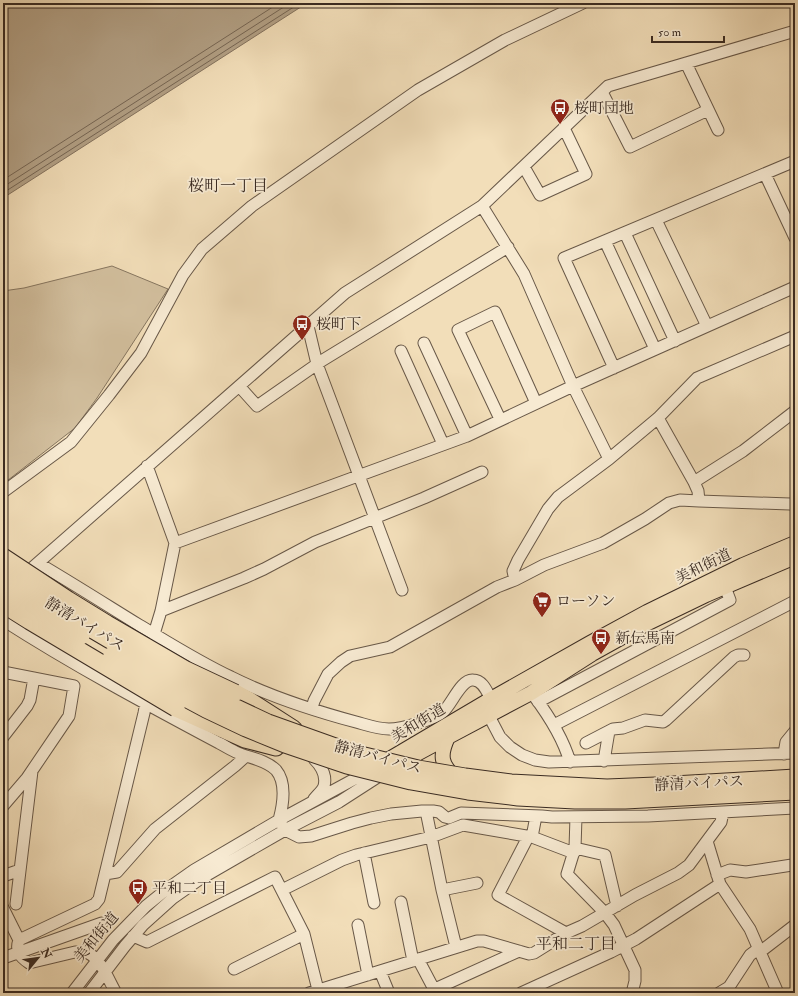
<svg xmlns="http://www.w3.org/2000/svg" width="798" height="996" font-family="'IM FELL Double Pica','Noto Serif JP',serif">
  <rect width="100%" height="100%" fill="#f2deb9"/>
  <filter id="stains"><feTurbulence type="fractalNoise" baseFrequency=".005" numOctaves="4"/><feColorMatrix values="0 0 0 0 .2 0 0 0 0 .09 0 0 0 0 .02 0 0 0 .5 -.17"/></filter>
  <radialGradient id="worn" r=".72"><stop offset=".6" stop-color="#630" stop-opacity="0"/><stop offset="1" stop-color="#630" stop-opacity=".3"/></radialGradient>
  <!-- green -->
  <path fill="#d3c09f" stroke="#867660" d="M112,266L168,289L97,398L75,428L3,484V291L24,288Z"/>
  <!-- water -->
  <path fill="#b3a186" stroke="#83725e" d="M3,3H307L3,198Z"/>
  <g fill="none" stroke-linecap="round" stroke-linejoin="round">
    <!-- shore -->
    <path stroke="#766654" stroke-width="1" d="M3,180L279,3
      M3,187L290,3
      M3,193L300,3"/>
    <defs>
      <path id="minor" d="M686,63L718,130
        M602,92L630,147L708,110
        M524,167L540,195L586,174L564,128
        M765,174L795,238
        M482,206L524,274L573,386L609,459
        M656,220L707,326
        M625,233L675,341
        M605,241L655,349
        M308,326L317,364L402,590
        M424,343L467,436
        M401,351L443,444
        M614,368L564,258L795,161
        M239,386L257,406L323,360L508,247
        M658,418L694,482L698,491L699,501L790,504L795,505
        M500,419L458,330L495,312L536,403
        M147,466L175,543L161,611L154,634L152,654
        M694,482L743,451L795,411
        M3,492L71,442L109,395L141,353L183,275L202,249L252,206L418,90L505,40L583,3
        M175,543L467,436L573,386L795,287
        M38,563C72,583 105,604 139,625C169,643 199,662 231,677C269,696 315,711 356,722C367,725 378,729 389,729C401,729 434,720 443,712C452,704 461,679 473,680C483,680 487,692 491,699
        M23,576L345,293L482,206L608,86L795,31
        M515,580L544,565L603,543L645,519L669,503L680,500L699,501
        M161,611L244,578L264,569L315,542L424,498L482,472
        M3,620C73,665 146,704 219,743C225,746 231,750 238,753C250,758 266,760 276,770C287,783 283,805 279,820L285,830L299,837L311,836L352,823L371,818L391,814L422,811H433L439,812L445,817L449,818L461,813L542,816L552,817L648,816L795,808
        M3,672L74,686L69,716L27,778L3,806
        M534,696C549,716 563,738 570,762
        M538,702L730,600L725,587
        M312,708L314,701L328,674L341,662L350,656L390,647L497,587L515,580L513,571L518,560L548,509L558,497L609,459L658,418L697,378L795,336
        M489,716L500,737L510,747L522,755L535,760L549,762L795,753
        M554,725L795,601
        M3,737L27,706L30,700L34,678
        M586,743L613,729L623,728L645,720L663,722L666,720L734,657L738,655H744
        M784,754L786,742L795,731
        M604,761L609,731
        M314,799C317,795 323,790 324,786C327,775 321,766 314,759
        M426,811L442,890L456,947
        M576,817L575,848L567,874L605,913L614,925L635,970V981L632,993
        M528,837L498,895L566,933
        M532,837L536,816
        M707,841L720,884L750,929L778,993
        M575,848L605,855L617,906
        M364,853L374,903
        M105,874L117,872L155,829L235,766L246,756
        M717,875L730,870L746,872L792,865L795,868
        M3,876L20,870
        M282,890L342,860L356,855L431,837L463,825L532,837L574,853
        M442,890L477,883
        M401,902L413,961
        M16,904L32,771
        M3,908L19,940
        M358,925L368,975
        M133,936L147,942L275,877L304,934L318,990
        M760,952L795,925
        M3,958L102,923
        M418,959L436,993
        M234,969L304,934
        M380,971L389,993
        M435,989L519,951
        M72,993L113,940L146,906L167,889L194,870L279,820L373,769
        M89,993L125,946L143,925L173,898L200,879L285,830L339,802L384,773
        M116,993C109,981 101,959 88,953C84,951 80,952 75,952L29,963C20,957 15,951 19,940L95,904L99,899L144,713L147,697
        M309,993L477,941H484L529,954L534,953L566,933L582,926L635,895L678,873L689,865L721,822L723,812
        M521,993L611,952L636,939L720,884
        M719,993L729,987L750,955L758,949"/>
      <path id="major" d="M448,737C439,756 441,764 456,779
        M411,757L448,737L531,693L592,654L646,624L706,595L795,557
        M381,764L491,699L590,643L647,612L743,565L795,543"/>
      <path id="highway" d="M235,693L248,700L293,729
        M176,708L245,739L276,747"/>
    </defs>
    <!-- minor casing -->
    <use href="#minor" stroke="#685848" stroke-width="13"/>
    <!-- major casing -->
    <use href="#major" stroke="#3a2b22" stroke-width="16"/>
    <!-- highway casing -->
    <use href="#highway" stroke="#3a2b22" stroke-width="19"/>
    <!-- minor -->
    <use href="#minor" stroke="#f7ead2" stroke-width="11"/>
    <!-- major -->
    <use href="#major" stroke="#f2deb9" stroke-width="14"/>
    <!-- highway -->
    <use href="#highway" stroke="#f2deb9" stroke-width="17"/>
    <defs>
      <path id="highway-bridge" d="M3,557L68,600L107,624L186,670L235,693
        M3,574L90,628L185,684L268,723L352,753L418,769L465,777L511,783L607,788L656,786L795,778
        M3,589L81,636
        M3,604L30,621L176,708
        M112,655L178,694L206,709L246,728L285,744L347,765L411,781L468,791L518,797L575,800H625L795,791"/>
    </defs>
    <!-- highway-bridge casing -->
    <use href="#highway-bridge" stroke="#3a2b22" stroke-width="19" stroke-linecap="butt"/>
    <!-- highway-bridge -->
    <use href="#highway-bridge" stroke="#f2deb9" stroke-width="17"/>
  </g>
  <!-- icons -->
  <defs>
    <symbol id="bus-pin" viewBox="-11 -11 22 30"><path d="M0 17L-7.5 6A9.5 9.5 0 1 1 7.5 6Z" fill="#8f2418" stroke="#f7ead2"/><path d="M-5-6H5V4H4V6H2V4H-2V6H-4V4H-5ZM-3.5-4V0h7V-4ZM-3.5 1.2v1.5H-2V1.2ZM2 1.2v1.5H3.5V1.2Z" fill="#fff"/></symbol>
    <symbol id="supermarket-pin" viewBox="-11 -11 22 30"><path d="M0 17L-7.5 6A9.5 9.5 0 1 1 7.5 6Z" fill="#8f2418" stroke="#f7ead2"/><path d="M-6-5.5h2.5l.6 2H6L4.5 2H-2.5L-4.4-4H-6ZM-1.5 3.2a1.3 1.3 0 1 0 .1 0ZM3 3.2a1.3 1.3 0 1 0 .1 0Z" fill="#fff"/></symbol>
  </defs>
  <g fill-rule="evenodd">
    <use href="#bus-pin" x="549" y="97" width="22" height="30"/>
    <use href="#bus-pin" x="291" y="313" width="22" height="30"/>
    <use href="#supermarket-pin" x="531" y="590" width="22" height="30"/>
    <use href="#bus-pin" x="590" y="627" width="22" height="30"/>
    <use href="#bus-pin" x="127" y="877" width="22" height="30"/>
  </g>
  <g text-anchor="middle" stroke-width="3.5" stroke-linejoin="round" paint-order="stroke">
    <!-- poi labels -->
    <g font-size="15" fill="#3a2b22" stroke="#f7ead2" text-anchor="start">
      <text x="574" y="113">桜町団地</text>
      <text x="316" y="329">桜町下</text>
      <text x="556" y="606">ローソン</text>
      <text x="615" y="643">新伝馬南</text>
      <text x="152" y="893">平和二丁目</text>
    </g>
    <!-- street labels -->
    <g font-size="15" fill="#3a2b22" stroke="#f7ead2">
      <text transform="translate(703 566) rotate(-26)" y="5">美和街道</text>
      <text transform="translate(85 624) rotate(31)" y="5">静清バイパス</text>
      <text transform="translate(418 723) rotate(-31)" y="5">美和街道</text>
      <text transform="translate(378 757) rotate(15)" y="5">静清バイパス</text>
      <text transform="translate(699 783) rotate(-3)" y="5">静清バイパス</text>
      <text transform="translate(96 937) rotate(-50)" y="5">美和街道</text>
    </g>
    <!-- neighbourhood labels -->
    <g font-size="16" fill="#3a2b22" stroke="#f7ead2">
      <text x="228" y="191">桜町一丁目</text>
      <text x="576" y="949">平和二丁目</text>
    </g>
  </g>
  <!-- margin -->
  <rect width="798" height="996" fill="none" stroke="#f2deb9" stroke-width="16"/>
  <rect x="4" y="4" width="790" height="988" fill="none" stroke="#3a2b22" stroke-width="2"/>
  <rect x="8" y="8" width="782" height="980" fill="none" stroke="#3a2b22"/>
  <!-- north arrow -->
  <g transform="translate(38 958) rotate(61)" stroke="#f7ead2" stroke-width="3" paint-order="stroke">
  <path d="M0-3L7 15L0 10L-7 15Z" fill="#3a2b22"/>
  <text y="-6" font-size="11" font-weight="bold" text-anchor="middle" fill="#3a2b22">N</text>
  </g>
  <!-- scale -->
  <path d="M652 36v6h72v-6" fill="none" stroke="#3a2b22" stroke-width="2"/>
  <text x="658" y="36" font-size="12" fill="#3a2b22" stroke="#f7ead2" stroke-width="3" paint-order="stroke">50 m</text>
  <rect width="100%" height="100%" filter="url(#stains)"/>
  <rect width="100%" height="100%" fill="url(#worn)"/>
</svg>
